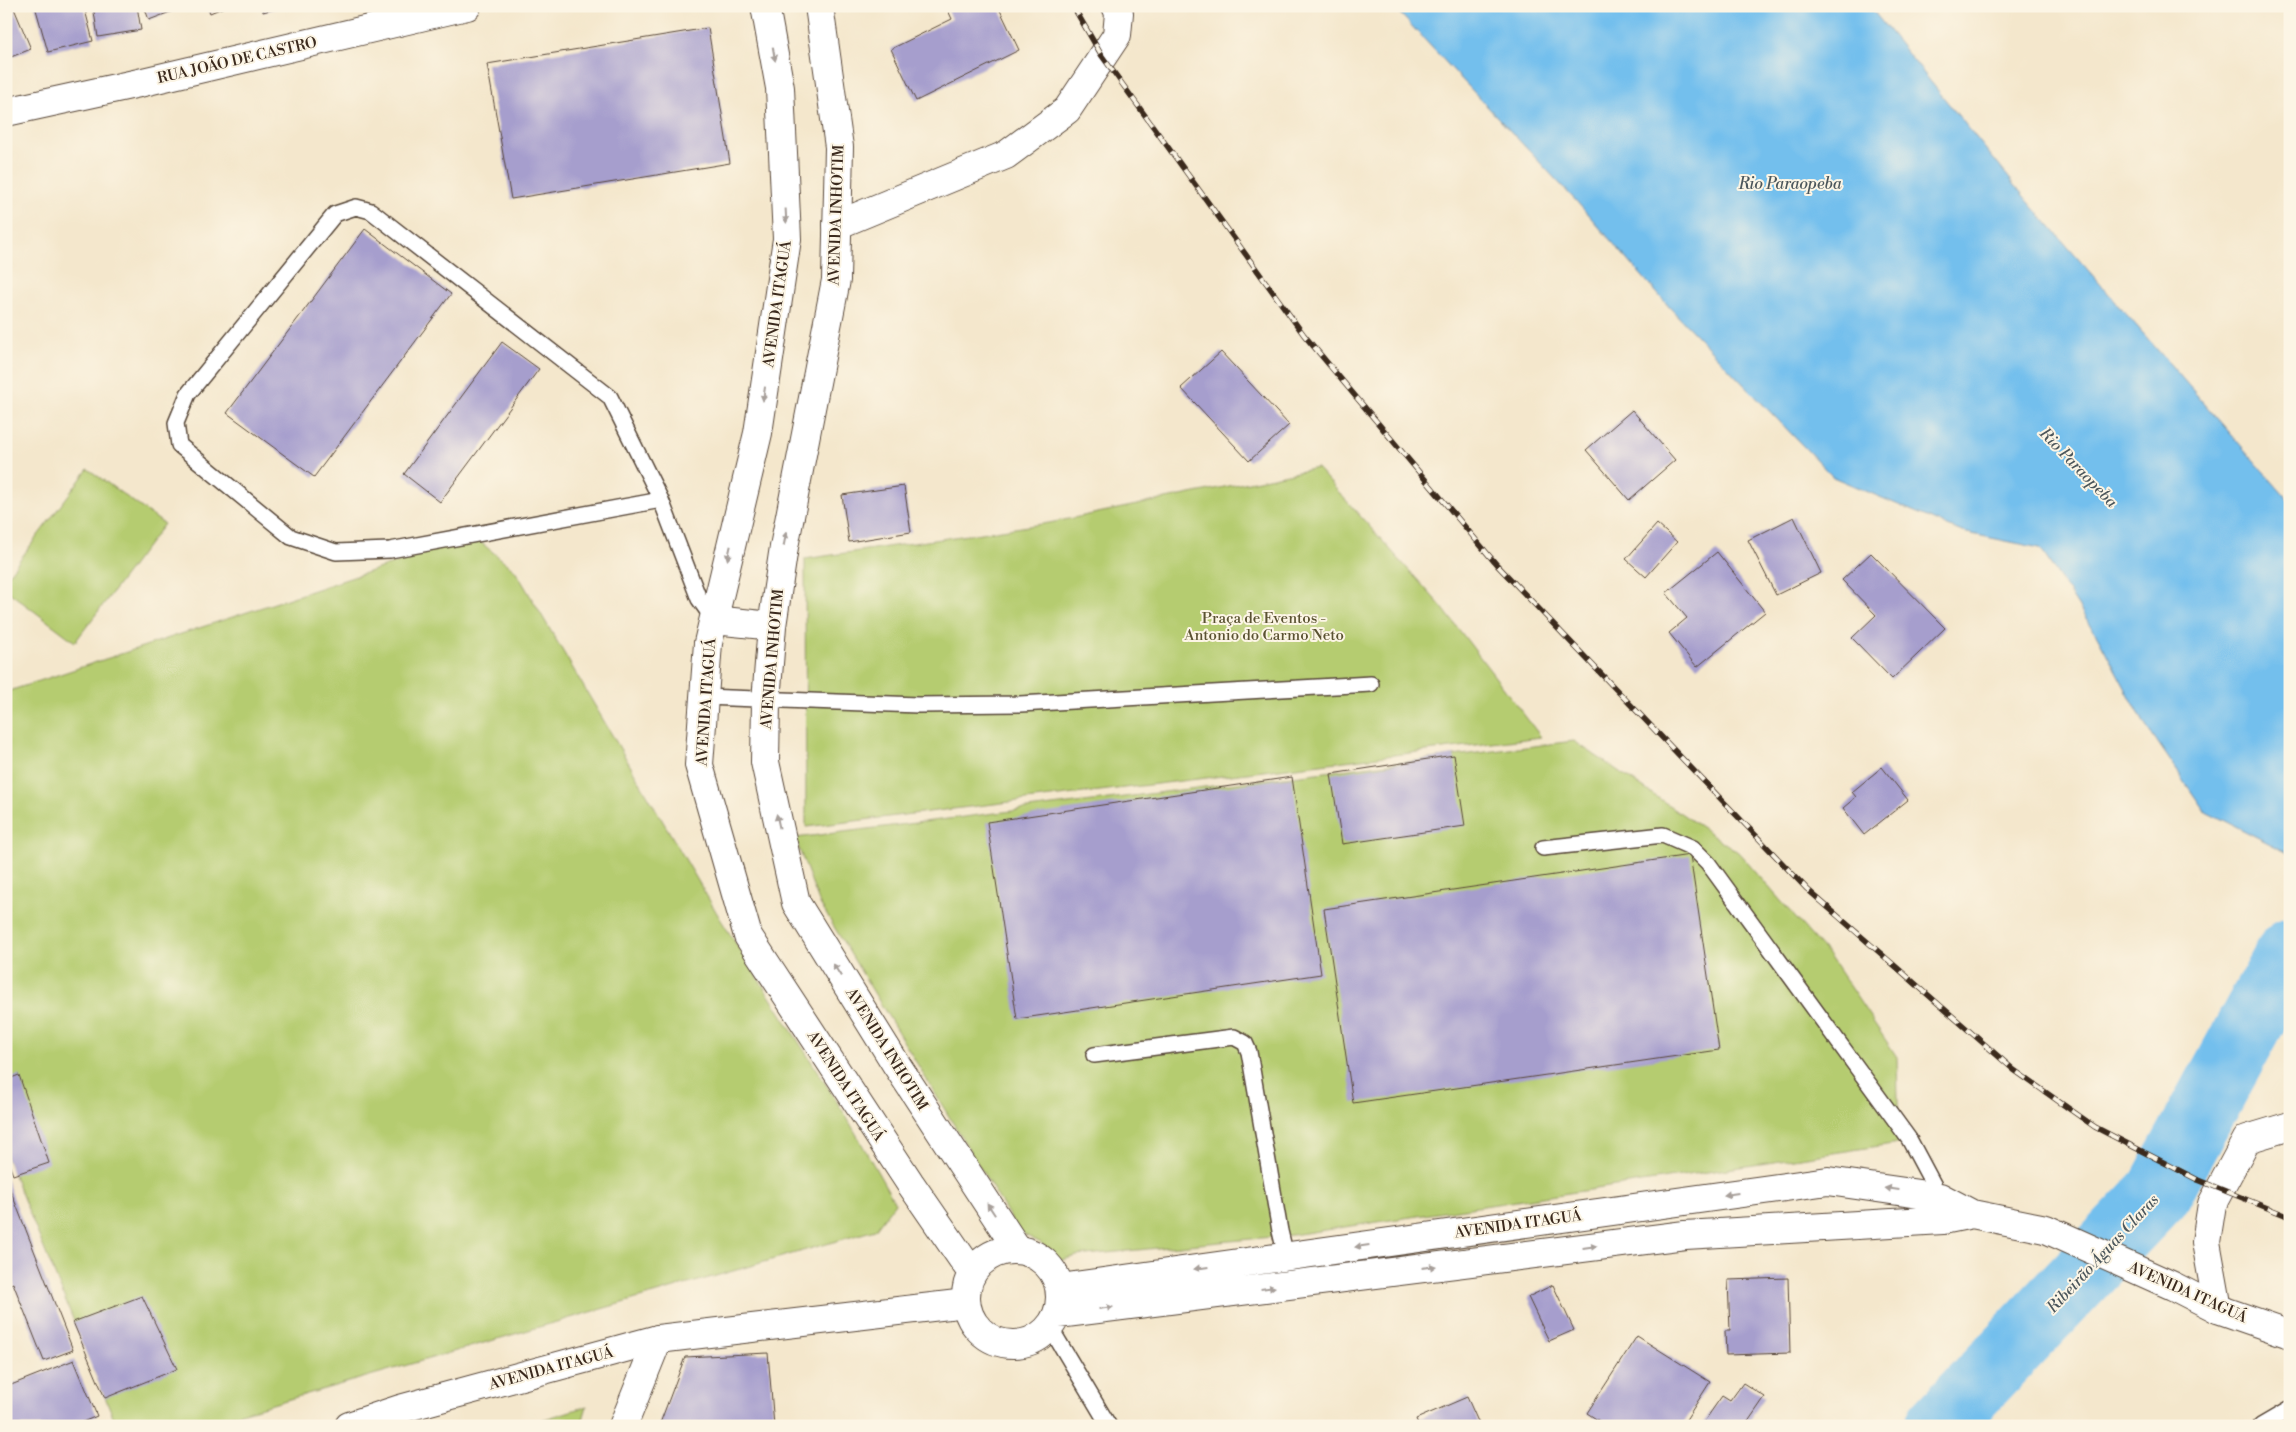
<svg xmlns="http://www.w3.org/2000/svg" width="2296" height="1432" font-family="'Libre Bodoni',serif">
  <rect width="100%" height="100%" fill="#fcf5e5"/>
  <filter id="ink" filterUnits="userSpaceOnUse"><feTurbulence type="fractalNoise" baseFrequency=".02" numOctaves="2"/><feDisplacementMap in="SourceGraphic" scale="10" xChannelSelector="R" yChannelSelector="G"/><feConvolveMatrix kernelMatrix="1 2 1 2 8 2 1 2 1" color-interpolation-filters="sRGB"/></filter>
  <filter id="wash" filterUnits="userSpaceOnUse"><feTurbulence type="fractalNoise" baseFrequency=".0096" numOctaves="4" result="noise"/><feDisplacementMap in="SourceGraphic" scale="20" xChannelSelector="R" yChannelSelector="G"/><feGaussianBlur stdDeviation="1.12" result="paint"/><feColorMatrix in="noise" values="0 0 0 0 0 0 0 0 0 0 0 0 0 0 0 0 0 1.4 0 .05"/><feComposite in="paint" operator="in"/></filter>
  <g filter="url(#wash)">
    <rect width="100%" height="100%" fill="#f4e7cc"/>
    <!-- green -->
    <path fill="#b5cc70" stroke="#787b47" d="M1317,468L1441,606L1541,737L806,827L805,559L1049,523Z
      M88,469L164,524L75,642L6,590V578Z
      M474,537L515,570L721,920L846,1116L895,1203L875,1230L224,1418L185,1426H117L6,1156V692Z
      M1574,741L1738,852L1829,956L1897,1057L1899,1143L1292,1235L1076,1256L1059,1261L1041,1243L1019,1232L819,902L795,838Z
      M587,1406L581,1426H522Z"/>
    <!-- water -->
    <path fill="#73bfed" stroke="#577486" d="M1393,6H1869L2027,200L2290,502V854L2204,810L2143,721L2095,632L2040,548L1962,532L1833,477L1672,310L1577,202Z"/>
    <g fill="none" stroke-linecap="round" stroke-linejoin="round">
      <!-- river -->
      <path stroke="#73bfed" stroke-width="66" d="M1938,1426L2158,1194L2290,951"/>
    </g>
    <g id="blocks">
      <!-- building -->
      <path fill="#a69ecd" d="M6,6H13L31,49L6,59Z
        M35,6H84L93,41L48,52Z
        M93,6H137L141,30L98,37Z
        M144,6H186L149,20Z
        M207,6H227L210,13Z
        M262,6H281V7L263,12Z
        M946,6H998L1019,50L916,101L891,49L952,19Z
        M708,28L730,163L511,199L487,64Z
        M365,229L451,294L314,477L227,413Z
        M502,342L539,369L440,502L404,474Z
        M1221,352L1289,425L1249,461L1181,388Z
        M1632,410L1675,460L1629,500L1586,450Z
        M904,486L911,532L849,542L842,495Z
        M1794,517L1821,573L1776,595L1748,540Z
        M1657,524L1677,542L1646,577L1626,559Z
        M1717,552L1765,612L1697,667L1669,633L1687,618L1666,593Z
        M1871,553L1945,628L1892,679L1852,638L1876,615L1842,580Z
        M1454,755L1465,826L1342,844L1331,774Z
        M1882,767L1908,800L1864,835L1843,808L1856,797L1852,792Z
        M1292,777L1321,974L1017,1019L987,822Z
        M1690,855L1719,1050L1353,1103L1324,909Z
        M19,1075L49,1163L13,1175L6,1156V1080Z
        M6,1179L73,1350L44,1361L13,1283L6,1286Z
        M1788,1278L1790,1353L1726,1355L1725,1331H1730L1728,1280Z
        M1553,1285L1574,1330L1549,1341L1528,1297Z
        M142,1296L177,1369L105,1398L73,1322Z
        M1637,1336L1710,1382L1682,1426H1607L1587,1413Z
        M768,1353L774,1426H659L685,1357Z
        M74,1360L97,1416L73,1426H6V1387Z
        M1743,1383L1765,1397L1745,1426H1701L1722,1396L1730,1401Z
        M1467,1397L1480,1426H1419L1416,1419Z"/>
    </g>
  </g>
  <g filter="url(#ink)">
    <use href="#blocks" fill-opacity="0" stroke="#574638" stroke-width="1"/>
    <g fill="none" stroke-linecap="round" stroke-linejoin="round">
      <defs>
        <path id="service" d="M661,500L390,550L336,552L291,537L179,445L176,423L188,394L335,214L356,207L371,211L610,397L661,500L699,599L714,620
          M704,697L918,705L1020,704L1371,684
          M1543,848L1663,835L1693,848L1708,863L1909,1139L1940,1197
          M1094,1055L1234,1037L1245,1043L1249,1052L1280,1231L1286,1256
          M1050,1327L1109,1426
          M2261,1426L2290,1409"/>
        <path id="minor" d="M6,112L139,83L467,6
          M837,225L1006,155L1067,110L1117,35L1119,13L1116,6
          M2218,1309L2206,1242L2212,1204L2247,1139L2290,1126
          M623,1426L658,1339"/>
        <path id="tertiary" d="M349,1426L400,1409L658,1339L966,1303"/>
        <path id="secondary" d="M765,6L780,88L787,239L758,433L708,643L699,765L748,936L910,1183L972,1273
          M819,6L839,147L836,280L784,547L772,626L766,701L765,762L796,903L896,1064L1018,1250
          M714,620L772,626
          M966 1297a47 47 0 1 1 94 0a47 47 0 1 1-94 0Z
          M1060,1288L1828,1181L1940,1197L1972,1214L2046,1229L2173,1286L2218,1309L2290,1334
          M1058,1314L1685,1235L1943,1220L1972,1214"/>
      </defs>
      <!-- service casing -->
      <use href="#service" stroke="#574638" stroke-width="18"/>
      <!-- minor casing -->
      <use href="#minor" stroke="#574638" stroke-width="30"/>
      <!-- tertiary casing -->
      <use href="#tertiary" stroke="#574638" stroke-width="30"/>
      <!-- secondary casing -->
      <use href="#secondary" stroke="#574638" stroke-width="30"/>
      <!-- service -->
      <use href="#service" stroke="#fff" stroke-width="15"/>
      <!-- minor -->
      <use href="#minor" stroke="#fff" stroke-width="28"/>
      <!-- tertiary -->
      <use href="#tertiary" stroke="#fff" stroke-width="28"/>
      <!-- secondary -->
      <use href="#secondary" stroke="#fff" stroke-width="28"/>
      <defs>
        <path id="rail" d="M1073,6L1102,56L1304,335L1497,565L1807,889L2014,1070L2095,1127L2198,1180L2290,1217"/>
      </defs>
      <!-- rail casing -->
      <use href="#rail" stroke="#3b2a1e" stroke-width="5.5"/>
      <!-- rail -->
      <use href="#rail" stroke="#fcf5e5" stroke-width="4" stroke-dasharray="11" stroke-linecap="butt"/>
    </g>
    <!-- one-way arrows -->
    <defs><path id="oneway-solid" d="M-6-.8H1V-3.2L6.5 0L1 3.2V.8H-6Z" transform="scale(1.25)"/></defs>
    <g fill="#a79f9a">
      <use href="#oneway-solid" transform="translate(774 54) rotate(80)"/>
      <use href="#oneway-solid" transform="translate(786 216) rotate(87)"/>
      <use href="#oneway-solid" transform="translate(764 394) rotate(98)"/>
      <use href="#oneway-solid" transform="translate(785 539) rotate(-79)"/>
      <use href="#oneway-solid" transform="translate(729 553) rotate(103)"/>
      <use href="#oneway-solid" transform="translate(778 821) rotate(-102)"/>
      <use href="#oneway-solid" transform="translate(837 970) rotate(-122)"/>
      <use href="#oneway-solid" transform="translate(1892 1189) rotate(-172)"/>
      <use href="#oneway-solid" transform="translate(1731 1194) rotate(172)"/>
      <use href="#oneway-solid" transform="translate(991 1209) rotate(-123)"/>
      <use href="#oneway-solid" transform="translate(1362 1246) rotate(172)"/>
      <use href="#oneway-solid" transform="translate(1590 1247) rotate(-7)"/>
      <use href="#oneway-solid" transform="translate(1429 1267) rotate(-7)"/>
      <use href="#oneway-solid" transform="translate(1201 1268) rotate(172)"/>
      <use href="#oneway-solid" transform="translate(1268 1288) rotate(-7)"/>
      <use href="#oneway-solid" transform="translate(1106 1308) rotate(-7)"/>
    </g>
  </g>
  <g text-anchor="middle" stroke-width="4" stroke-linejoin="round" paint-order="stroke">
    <!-- street labels -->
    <g font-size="15" fill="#3b2a1e" stroke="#fcf5e5">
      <text transform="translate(237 60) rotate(-13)" y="5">RUA JOÃO DE CASTRO</text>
      <text transform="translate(836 215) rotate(-88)" y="5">AVENIDA INHOTIM</text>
      <text transform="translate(777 304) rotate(-82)" y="5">AVENIDA ITAGUÁ</text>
      <text transform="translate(772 659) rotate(-85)" y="5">AVENIDA INHOTIM</text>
      <text transform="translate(706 702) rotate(-86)" y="5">AVENIDA ITAGUÁ</text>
      <text transform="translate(887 1049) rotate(58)" y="5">AVENIDA INHOTIM</text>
      <text transform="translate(846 1086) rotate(57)" y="5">AVENIDA ITAGUÁ</text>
      <text transform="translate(1518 1224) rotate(-8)" y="5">AVENIDA ITAGUÁ</text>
      <text transform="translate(2188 1292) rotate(24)" y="5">AVENIDA ITAGUÁ</text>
      <text transform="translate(551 1368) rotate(-15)" y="5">AVENIDA ITAGUÁ</text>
    </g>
    <!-- park labels -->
    <g font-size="15" fill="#5a5232" stroke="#fcf5e5">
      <text x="1264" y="623">Praça de Eventos -<tspan x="1264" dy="17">Antonio do Carmo Neto</tspan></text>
    </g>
    <!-- water labels -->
    <g font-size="16" font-style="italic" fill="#4c575c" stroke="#fcf5e5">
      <text x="1790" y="189">Rio Paraopeba</text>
      <text transform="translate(2079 467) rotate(46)" y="6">Rio Paraopeba</text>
      <text transform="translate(2102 1253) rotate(-47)" y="6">Ribeirão Águas Claras</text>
    </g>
  </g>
  <!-- margin -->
  <rect width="2296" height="1432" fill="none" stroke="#fcf5e5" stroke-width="25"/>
</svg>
